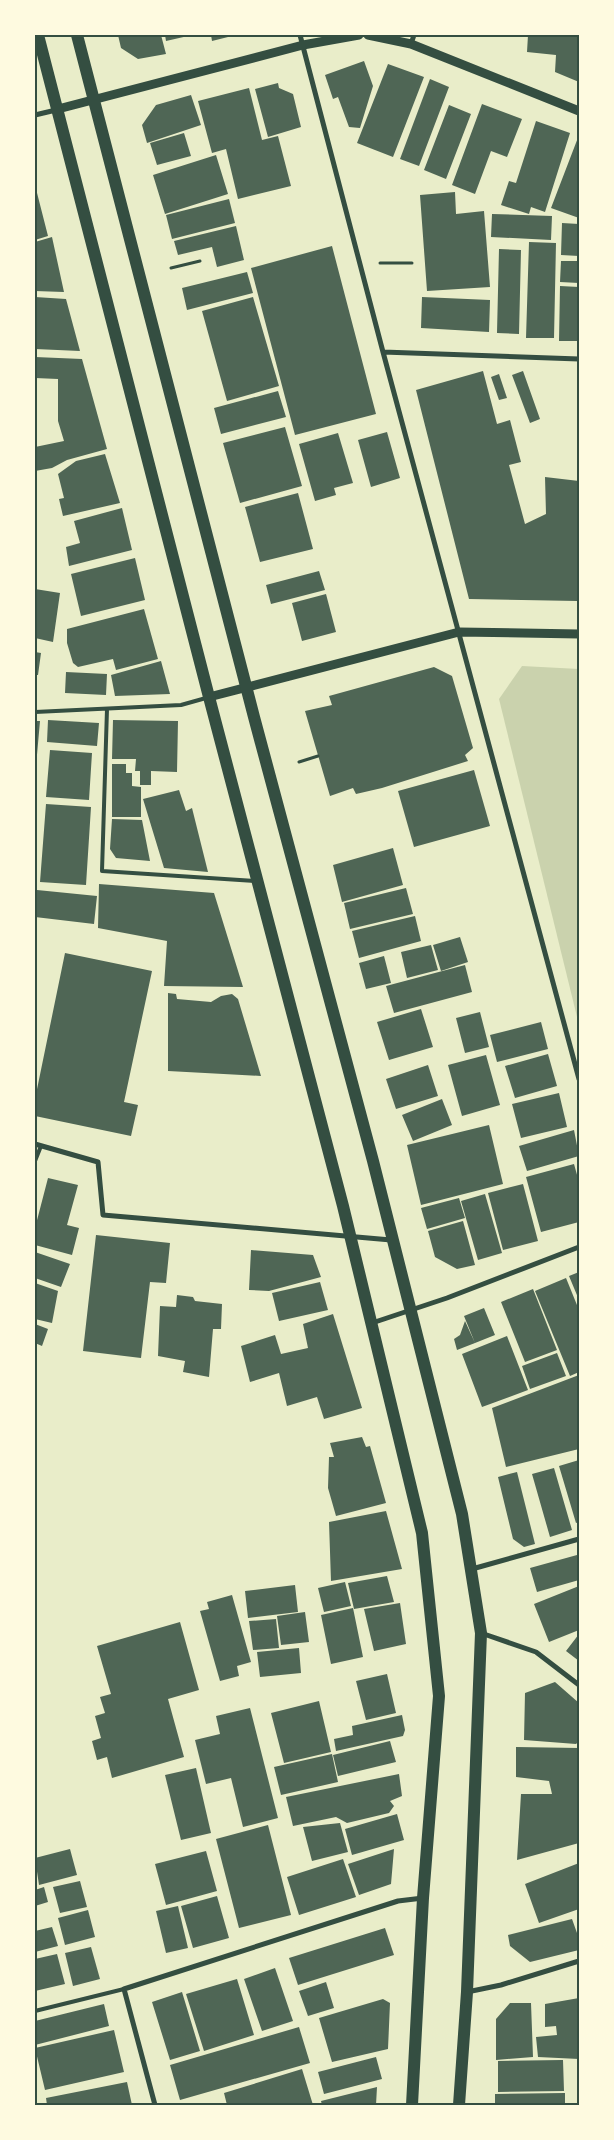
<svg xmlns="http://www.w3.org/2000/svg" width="614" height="2140" font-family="Poppins,sans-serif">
  <rect width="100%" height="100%" fill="#e9edc9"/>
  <!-- green -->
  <path fill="#cad2ad" d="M522,666L579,669V1025L499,699Z"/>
  <!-- building -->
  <path fill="#4f6655" d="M118,35H161L166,54L138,59L121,48Z
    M165,35H188V36L166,41Z
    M211,35H232V36L212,41Z
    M528,35H579V82L555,72L556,55L527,52Z
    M364,61L373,86L360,128L349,127L338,97L333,99L325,75Z
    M388,64L424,77L393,157L357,143Z
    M430,79L449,87L419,166L400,159Z
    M278,83L279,88L293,94L301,127L268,137L255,89Z
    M249,88L262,140L278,136L291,186L238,199L226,149L212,153L198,101Z
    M191,95L201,125L147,143L142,125L156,105Z
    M482,104L522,119L507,157L491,151L475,194L452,185Z
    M449,105L471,114L446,179L424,170Z
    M536,121L570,133L545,212L531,207L529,214L501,205L509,181L516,183Z
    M184,133L191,156L157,165L150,143Z
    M579,135V218L551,208Z
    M216,155L228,194L165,214L153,175Z
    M35,185L48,236L35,240Z
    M455,192L456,214L484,211L490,287L427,291L420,195Z
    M229,199L235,223L172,239L166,215Z
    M492,214L552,216L551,240L491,237Z
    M562,223L579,224V256L561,255Z
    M236,226L244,260L217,267L212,247L178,255L174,241Z
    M52,237L64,292L35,291V242Z
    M529,242L556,243L554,338H526Z
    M332,246L376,414L295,435L251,268Z
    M499,249L521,250L519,334L497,333Z
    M561,261H579V283L560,282Z
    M247,272L253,293L187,310L182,288Z
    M560,286L579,287V341H559Z
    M35,297L66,299L80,351L35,349Z
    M253,297L279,386L227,401L202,311Z
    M422,297L490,300L489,332L421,328Z
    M35,357L82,359L107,449L67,460L52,468L35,471V447L64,441L58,421V379L35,378Z
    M483,371L497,424L510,420L521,462L509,465L525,524L546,514L545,477L579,481L577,601L469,599L416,390Z
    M523,371L540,419L530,423L512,375Z
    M499,374L507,398L499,400L491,377Z
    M278,391L286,417L221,434L214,408Z
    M285,427L302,486L240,503L223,443Z
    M387,432L400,478L371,487L358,440Z
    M338,433L353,483L334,488L336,495L315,501L299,444Z
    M105,454L120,503L63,516L59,499L64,498L58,474L76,461Z
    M298,493L313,549L260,562L245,507Z
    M122,508L132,550L69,566L66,547L80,543L74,521Z
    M135,558L145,600L81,616L71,574Z
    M319,571L325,590L271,604L266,585Z
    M35,589L60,593L53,642L35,638Z
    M326,594L336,632L302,641L292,603Z
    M144,609L158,659L116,670L113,659L78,667L73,663L67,643V629Z
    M35,652L41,653L38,675H35Z
    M161,661L170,694L115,696L111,675Z
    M434,667L452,676L473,748L465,755L468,761L382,788L356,794L353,788L330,796L305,711L332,705L329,696Z
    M66,672L107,674L106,695L65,693Z
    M48,720L99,723L97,746L47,742Z
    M113,720L178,721L177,772L151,771V785H140V771H135L136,759H112Z
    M35,721H40L36,766H35Z
    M50,750L92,753L89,800L46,797Z
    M112,764H126V773H132V786L141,787V817H112Z
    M474,770L490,826L414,847L398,791Z
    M179,790L186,811L192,808L208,872L164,868L143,799Z
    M46,804L91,807L86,885L40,882Z
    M112,819L142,820L150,861L116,858L110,849Z
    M393,848L403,885L342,902L333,865Z
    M99,884L214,893L243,987L164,986L167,941L98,928Z
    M406,888L413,914L350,929L344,903Z
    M37,890L97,896L94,924L35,917Z
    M415,916L421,941L359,958L352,931Z
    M460,937L468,962L441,971L433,945Z
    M431,945L438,970L407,978L401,952Z
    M65,953L152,971L124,1102L138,1105L131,1136L35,1116V1099Z
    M384,956L391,983L366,989L359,963Z
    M465,965L472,992L394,1013L386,986Z
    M168,993L176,994L177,999L211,1002L221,996L232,994L238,999L261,1076L168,1071Z
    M421,1009L433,1047L389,1060L377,1022Z
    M480,1012L489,1047L465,1053L456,1018Z
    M541,1022L548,1049L497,1062L490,1035Z
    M548,1054L557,1086L515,1098L505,1066Z
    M486,1055L500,1105L462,1116L448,1065Z
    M428,1065L438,1096L396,1109L386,1079Z
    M559,1093L567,1127L521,1138L512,1104Z
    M442,1099L452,1125L413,1141L402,1115Z
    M489,1125L503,1184L421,1205L407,1145Z
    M574,1130L579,1156L527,1171L519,1146Z
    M574,1164L579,1182V1222L541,1232L526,1177Z
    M48,1178L78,1185L67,1225L79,1228L72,1255L35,1245V1228Z
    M523,1184L538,1241L503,1250L488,1193Z
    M485,1194L502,1253L478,1260L461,1201Z
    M459,1198L465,1218L427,1229L421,1208Z
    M463,1221L475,1265L457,1269L435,1257L428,1231Z
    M96,1235L170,1243L166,1283L150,1282L141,1358L83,1351Z
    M251,1250L313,1255L321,1277L269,1291L249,1290Z
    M35,1252L70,1264L61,1287L35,1278Z
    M579,1272V1300L569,1276Z
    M566,1278L579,1310V1372L570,1376L535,1291Z
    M320,1282L328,1310L279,1321L272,1293Z
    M35,1283L58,1291L52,1323L35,1319Z
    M533,1289L557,1350L525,1362L501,1302Z
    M177,1295L193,1297L195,1301L222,1304L221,1329H213L209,1377L183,1372L185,1361L158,1356L160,1306L176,1307Z
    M484,1308L495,1335L475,1343L464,1316Z
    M333,1314L362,1408L324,1419L317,1397L287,1406L279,1373L250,1382L241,1346L275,1335L281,1354L308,1348L303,1324Z
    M465,1321L475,1343L457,1350L454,1339L460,1335Z
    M35,1324L48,1329L42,1346L35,1343Z
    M507,1336L528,1390L482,1407L462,1354Z
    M557,1353L566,1376L530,1389L522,1366Z
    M579,1375V1449L506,1467L492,1408Z
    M362,1437L366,1447L370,1446L386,1503L336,1516L328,1488L329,1457H334L330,1443Z
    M579,1460V1522L576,1523L559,1466Z
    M554,1468L572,1530L550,1537L532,1474Z
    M517,1472L535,1544L524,1547L513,1539L498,1477Z
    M386,1511L402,1569L331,1581L329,1522Z
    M577,1555L579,1580L537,1592L530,1568Z
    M387,1576L394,1602L354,1609L348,1583Z
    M345,1582L351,1606L324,1612L318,1588Z
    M295,1585L298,1612L248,1618L245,1591Z
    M579,1586V1630L549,1642L534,1604Z
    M232,1595L251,1662L237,1666L239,1676L220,1681L200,1611L209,1609L207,1602Z
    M400,1603L406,1644L374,1651L364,1609Z
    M353,1608L363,1657L331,1664L321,1615Z
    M305,1612L309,1642L281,1645L277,1616Z
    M276,1619L279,1648L253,1650L249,1621Z
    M180,1622L199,1690L168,1699L184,1757L112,1778L107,1757L97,1760L92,1741L101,1738L95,1716L105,1713L100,1697L111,1694L97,1646Z
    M579,1634V1661L566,1651Z
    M299,1648L301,1673L260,1677L257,1652Z
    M387,1674L396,1713L366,1720L356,1681Z
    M555,1682L579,1703V1741L576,1744L524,1740L525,1693Z
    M319,1701L331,1752L284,1763L271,1713Z
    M250,1708L278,1818L243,1827L231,1778L206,1784L195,1740L220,1734L216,1716Z
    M402,1715L405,1730L403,1736L336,1751L334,1739L353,1735L352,1726Z
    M390,1741L396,1762L338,1776L333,1755Z
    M516,1747L579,1748V1843L517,1860L521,1794H552L549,1781L516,1777Z
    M332,1754L338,1782L281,1795L274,1767Z
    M196,1768L211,1833L181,1840L165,1775Z
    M399,1774L402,1796L390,1801L394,1806L389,1813L347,1823L336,1817L293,1826L286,1797Z
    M397,1814L404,1840L352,1855L345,1829Z
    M340,1823L348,1852L312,1861L303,1827Z
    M268,1825L291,1915L239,1928L216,1839Z
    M70,1849L77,1875L39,1885L35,1858Z
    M394,1849L391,1884L359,1895L348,1864Z
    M206,1851L217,1891L166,1905L155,1864Z
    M343,1859L356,1897L299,1915L287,1877Z
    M579,1863V1909L539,1923L525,1884Z
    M80,1881L87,1907L60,1913L53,1887Z
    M44,1887L48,1902L35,1906V1890Z
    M217,1896L229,1938L193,1948L181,1906Z
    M178,1906L188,1948L166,1953L156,1911Z
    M88,1910L95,1937L65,1945L58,1918Z
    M572,1919L577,1933L579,1950L530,1962L510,1946L508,1935Z
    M52,1927L58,1946L35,1952V1931Z
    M385,1928L394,1955L298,1985L289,1958Z
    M91,1947L100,1979L73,1986L65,1953Z
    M57,1954L65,1984L35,1991V1959Z
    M275,1968L293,2021L262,2031L244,1979Z
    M237,1979L254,2035L204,2051L186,1994Z
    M326,1982L334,2008L308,2016L299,1991Z
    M182,1992L200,2051L170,2060L152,2002Z
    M579,1998V2059L538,2057L536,2037L557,2035L556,2026L545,2027V2004Z
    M383,1999L390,2003L388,2049L332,2062L319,2018Z
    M510,2003H531L533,2057L496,2060V2019Z
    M104,2004L109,2026L35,2045V2021Z
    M299,2027L310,2063L180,2100L170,2065Z
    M114,2030L124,2072L45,2090L35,2048Z
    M376,2057L382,2079L324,2094L318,2072Z
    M563,2060L564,2091L498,2092V2061Z
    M302,2069L313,2105H227L224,2093Z
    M127,2082L132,2105H47L46,2098Z
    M377,2087L376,2105H322L321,2101Z
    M565,2093V2105H495V2094Z"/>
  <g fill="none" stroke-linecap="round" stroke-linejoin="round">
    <!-- path -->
    <path stroke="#344e41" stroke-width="3" d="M380,263H412
      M171,268L200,261
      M299,762L318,756"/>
    <!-- service -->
    <path stroke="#344e41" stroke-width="4" d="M107,709L102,871L255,881
      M35,712L181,705L206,698
      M35,1161L41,1146
      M35,2011L124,1989"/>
    <!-- minor -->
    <path stroke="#344e41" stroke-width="5" d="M300,35L383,352L579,1079
      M411,44L414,35
      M35,115L56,110
      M383,352L579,359
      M35,1144L98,1162L103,1215L391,1240
      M372,1323L447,1298L579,1247
      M472,1569L579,1539
      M481,1633L536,1652L579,1685
      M467,1992L501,1985L579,1961
      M155,2105L124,1989L398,1901L423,1898"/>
    <!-- tertiary -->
    <path stroke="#344e41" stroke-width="9" d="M368,35L411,44L579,111
      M58,109L303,45L359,35
      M209,697L459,632L579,634"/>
    <!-- primary -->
    <path stroke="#344e41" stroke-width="12" d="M38,35L209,697L343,1206L422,1533L439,1696L423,1898L412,2105
      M77,35L254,717L373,1161L462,1514L481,1633L467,1992L459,2105"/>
  </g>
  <!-- border -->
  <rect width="614" height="2140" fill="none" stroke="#fefae0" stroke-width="72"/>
  <rect x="36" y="36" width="542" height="2068" fill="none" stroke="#344e41" stroke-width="2"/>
</svg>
